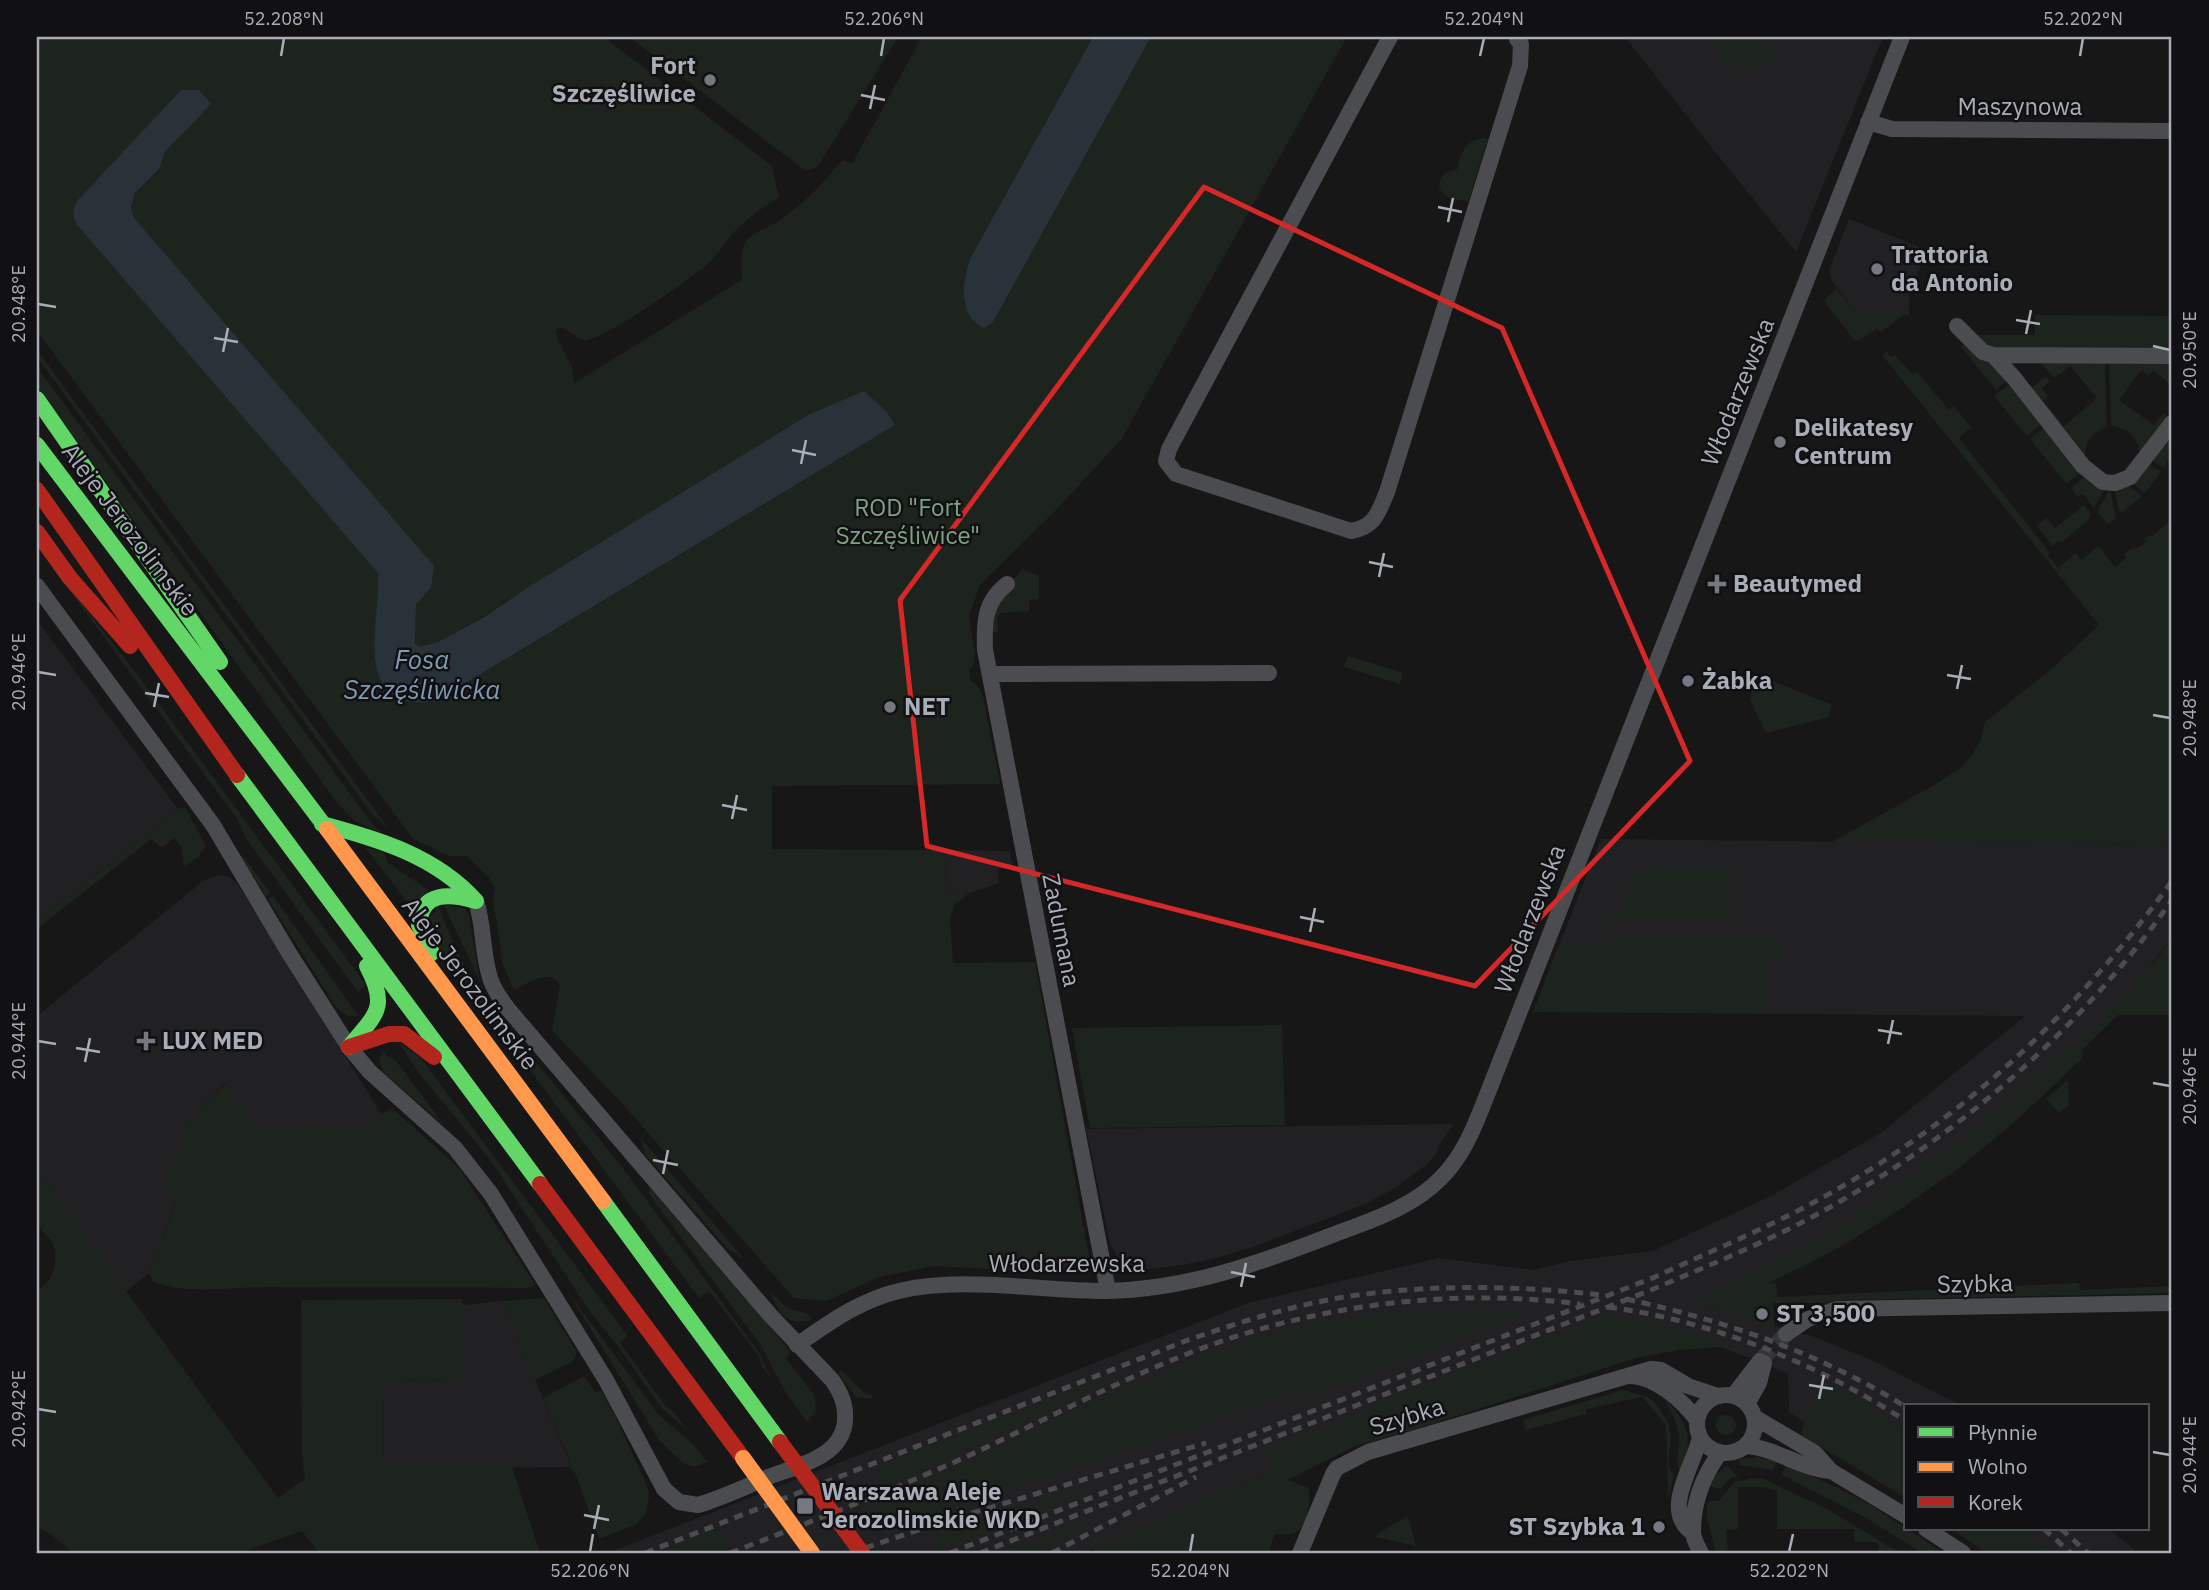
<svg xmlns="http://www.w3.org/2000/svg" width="2209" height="1590" font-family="'IBM Plex Sans',sans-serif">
  <rect width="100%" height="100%" fill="#171717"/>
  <!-- built -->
  <path fill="#212123" d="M1625,37H1883L1796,252L1708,143Z
    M1849,219L1927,250L1908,297H1910L1909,315L1857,314L1832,281L1829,271Z
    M37,620L178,809L37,920Z
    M2172,829V938L2082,1050V1058L2018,1119L1963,1165L1894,1213L1806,1265L1705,1306L1812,1336L1874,1361L1962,1406H1906V1491L1789,1412L1788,1373L1718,1346L1646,1325L1272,1470L1083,1553H608L1248,1303L1439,1258L1534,1270L1570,1261L1653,1251L1773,1195L1882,1132L2025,1016L1533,1012L1601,839L2158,845L2160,847Z
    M945,850L1009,851L1013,866L997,869L999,883L970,893L946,896Z
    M219,875L228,876L237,883L382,1115L353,1130L253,1127L226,1082L194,1114L162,1182L177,1200L149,1273L126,1292L37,1170V1016L203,881Z
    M1453,1124L1438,1147L1437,1153L1427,1164L1395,1188L1365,1204L1256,1246L1217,1258L1182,1265L1126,1272L1110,1243L1086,1129Z
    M502,1301L570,1463L568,1467L383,1469L384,1380L462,1379V1305Z
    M1960,1529H2109L2138,1553H1993Z"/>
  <!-- green -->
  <path fill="#1d241e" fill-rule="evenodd" d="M37,37H604L772,166L779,197C762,208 746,219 732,234C725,242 720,252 712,260C696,275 602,342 584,340C576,339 570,330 561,327L556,330L558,340L572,367L574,383L742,280C742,269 739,252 746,242C754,230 772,227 783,218C805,202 825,182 842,160L852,164L922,37H1093L970,259C963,279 962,293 969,313L993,322L1151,37H1347L1121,440L1054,512L980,585L969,616L975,654L974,664L969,670L971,681L979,687L983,696L1000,784L772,786V849L945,850L946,896L970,893L955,904L950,917L953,963L1035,962L1091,1267L1085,1274L934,1266L879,1277L826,1301L794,1298L627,1109L552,1030L560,984C547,968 528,983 514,990L503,965L493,899L495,888L488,877L467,856H449L413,839L37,331ZM181,90L199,91L210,104L165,152L159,169L135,193L131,209L134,219L422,598L416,605L415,643L419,647L438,642L484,616L530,586L808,415L894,424L434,702C353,710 381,621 378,573L78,226L77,201Z
    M629,37H898L822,160L816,167L806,171Z
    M1706,37H1769L1767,49L1780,54C1773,63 1767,65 1756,67C1725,70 1724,59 1706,37Z
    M1482,138L1488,139L1468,202C1457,198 1445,202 1439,187C1440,176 1446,170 1457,170C1461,153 1463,143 1482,138Z
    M1836,288L1857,314H1905L1881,332L1877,329L1858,341L1854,340L1824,301Z
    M2035,315L2172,316V351L1990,349L1976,335H2035Z
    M1966,343L1989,360L2008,379L1996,390L1961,347Z
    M37,350L389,829L372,814L37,357Z
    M1887,351L1891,357L1895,355L1913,375L1917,372L1949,410L1954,406L1971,427L1959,438L2050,553L2048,555L2058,568L2076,553L2082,560L2098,546L2115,567L2126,558L2124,554L2133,547L2136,549L2146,542L2144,539L2150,535L2152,536L2172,520V829L2160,847L2158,845L1832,842L1936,784L1962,767L1974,752L1981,739L1985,722L2055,666L2099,625L1882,355Z
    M2040,362H2105L2107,427C2092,432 2084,442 2085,458L2030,389L2046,376L2050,382L2042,389L2048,396L2043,401L2064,426L2097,398L2070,366L2054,378Z
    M2109,362H2172V385L2153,371L2149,375L2141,370L2119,400L2154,425L2163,413L2169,418L2140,455C2138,438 2129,428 2111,426Z
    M37,367L370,821L383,834L355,821L337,803L38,387Z
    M2011,383L2043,422L2027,436L1994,396Z
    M2046,426L2082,472L2066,483L2030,439Z
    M2172,432V456L2163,468L2152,460Z
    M2149,464L2161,472L2145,493L2132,483Z
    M2085,476L2105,488L2094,508L2083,494L2078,497L2071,488Z
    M2127,485L2142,496L2122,513L2118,509L2115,489Z
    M2110,489L2116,518L2108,524L2097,512Z
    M2084,505L2091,514L2088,520L2061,543L2058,541L2052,546L2037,526L2046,518L2055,528Z
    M37,546L143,682L366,985L358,992L247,840L238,820Z
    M1022,569L1039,576V599L1029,600V611L1000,613L997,618L998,632H992C994,602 1004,592 1022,569Z
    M1348,656L1403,673L1400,684L1344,667Z
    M1755,674L1832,705L1828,717L1766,733L1750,700Z
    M185,807L206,846L197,858L184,866L182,849L174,837L162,848L151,839L37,929V920L178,809Z
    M365,847L384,853L388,863L427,889L429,892L413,910Z
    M242,855L271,893L266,897L252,874L250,875L241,857Z
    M1638,867H1729V923L1612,921L1606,914L1609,909L1620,910Z
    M273,896L352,1007L359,1016H347L336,1007L268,899Z
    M444,905L464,908L469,915L480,982Z
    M439,908L459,956L482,997L619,1163L758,1351L772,1379L762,1367L759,1356L709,1291L699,1298L436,943L430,917Z
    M1611,937L1772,938L1783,946L1787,955H1766L1764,1012H1533L1559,944L1603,946Z
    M2172,938V1015H2118L2082,1050V1058C2012,1128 1934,1192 1848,1242C1822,1258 1794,1270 1767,1284L1776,1283L1777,1297L2079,1283L2080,1290L2172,1286V1293L1840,1300L1826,1303H1773L1774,1326L1692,1302L1759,1271L1841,1225L1975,1129L2098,1022L2159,956Z
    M1282,1025L1285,1125L1090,1128L1072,1028Z
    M399,1043L420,1057L628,1336L620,1343L665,1405L675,1414L688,1431L661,1407L617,1345L588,1309L491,1161L418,1072Z
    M383,1050L388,1057L396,1061L445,1126L383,1072L379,1061Z
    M2068,1080L2069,1105L2059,1113L2046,1099Z
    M227,1082L253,1127L343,1126L353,1130L392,1108L458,1167L535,1284L532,1287L523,1288C438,1287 354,1288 270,1287C233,1287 189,1295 153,1282L149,1273L177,1201L161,1183L194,1114Z
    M641,1138L744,1259L727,1248L644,1153Z
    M37,1170L278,1498L305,1479L302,1455L301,1300L462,1299V1379L384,1380L383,1468L512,1467L540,1553H319L302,1531L240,1553H73L52,1535L37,1526V1290C54,1283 59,1259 52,1243C49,1235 38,1229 37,1220C34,1205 37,1186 37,1170Z
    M650,1188L791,1352L786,1358L815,1396L816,1411L807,1422L786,1393L760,1344L649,1194Z
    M566,1289L658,1414L695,1446L707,1462L695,1467L683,1463L659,1440Z
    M770,1291C784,1306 786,1309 807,1313L812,1320C784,1326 779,1313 770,1291Z
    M544,1298L576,1351V1356L572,1362L535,1380L502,1301Z
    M1535,1309L1316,1395L1286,1393L1160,1440L890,1529L872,1505C945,1472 1017,1439 1090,1405C1168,1370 1248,1332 1334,1319C1400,1309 1468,1310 1535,1309Z
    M1606,1314L1685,1330L1735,1346L1679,1350L1636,1358L1416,1429L1355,1446L1288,1480L1309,1488C1311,1502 1308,1530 1292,1534C1287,1535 1280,1534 1274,1534L1269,1553H1095L1093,1548L1272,1470L1265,1452L1404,1393Z
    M1139,1365L1010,1430L882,1488L874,1467Z
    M841,1370L862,1391L873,1396L871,1399L856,1397L838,1373Z
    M584,1376L596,1393L601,1390L619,1424L647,1486L649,1497L646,1513L637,1524L599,1539L575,1473L568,1466L570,1462L543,1398Z
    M1822,1381L1871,1407L1906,1433V1498L1803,1436L1802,1429Z
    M1623,1390L1648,1397L1658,1406L1669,1425L1671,1437L1668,1464L1674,1477L1668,1498L1666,1425L1642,1397L1586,1409V1414L1526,1430L1523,1420Z
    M1664,1399C1691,1424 1692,1439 1682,1473C1673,1464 1679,1452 1679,1441C1679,1425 1672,1413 1664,1399Z
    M1716 1425a10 10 0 1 1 20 0a10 10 0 1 1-20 0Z
    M1757,1457L1777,1461L1773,1470L1740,1465L1739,1459Z
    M1727,1465L1735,1474L1739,1475L1730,1479L1720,1489L1708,1486L1713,1477Z
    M1787,1465L1842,1490L1870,1505L1944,1553H1922L1866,1518L1782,1475Z
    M1754,1478L1764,1479L1827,1509L1900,1553H1879V1545L1875,1542H1854V1529H1777V1490L1769,1489L1768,1487H1738V1529L1726,1530L1728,1553H1716L1707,1517V1505L1710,1501H1718L1735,1482Z
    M1109,1482L938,1552L930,1531Z
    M1408,1516L1416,1546L1376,1537L1377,1534Z
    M1091,1519L1092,1523L1036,1553H999Z
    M721,1528L732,1548L717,1553H662Z
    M1952,1529H2025L2054,1553H1986Z"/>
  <!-- water -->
  <path fill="#2a3239" d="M1093,37H1151L993,322L984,328C958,316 962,282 970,259Z
    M181,90H199L211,104L165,152L159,169L135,193L131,208L134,218L434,566L431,587L416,605L415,643L419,647L438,642L484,617L530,586L808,415L864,391L886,411L895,425L434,702C349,711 381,621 378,573L78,226C72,216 72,211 77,201Z"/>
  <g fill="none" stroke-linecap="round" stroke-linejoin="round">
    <!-- street-tunnel -->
    <path stroke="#343537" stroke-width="16" stroke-dasharray="16 8" stroke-linecap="butt" d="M1760,1361L1786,1334"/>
    <!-- street -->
    <path stroke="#4b4c50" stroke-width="16" d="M1390,37L1169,449L1166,461L1176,474L1351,531C1375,527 1378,513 1387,492L1520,66L1521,44L1517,39
      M1868,122L1892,129L2172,131
      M1957,326L1983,352L1993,355L2172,356
      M1993,355L2014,378L2083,466L2103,482L2115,483L2130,477L2172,423
      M1007,584C984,602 984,623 985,650L1108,1291
      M37,586L213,825L289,953L349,1047L370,1072L455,1148L491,1194L606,1380L664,1489L679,1502L698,1505C722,1498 745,1487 768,1477C797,1466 843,1457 845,1420C846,1404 841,1393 832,1380L770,1315L508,1009C500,998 492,987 489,974C482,950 484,925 476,901
      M990,674L1269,673
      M1786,1334L1808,1319L1837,1309L2172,1303
      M797,1345C829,1323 860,1300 899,1291C960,1276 1041,1291 1105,1291C1186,1290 1260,1263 1335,1234C1372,1220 1413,1207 1441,1178C1463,1156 1474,1128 1485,1100L1902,37
      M1632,1376C1657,1378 1682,1400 1697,1420
      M1697 1424a29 29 0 1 1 58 0a29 29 0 1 1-58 0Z
      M1733,1396L1760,1361
      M1747,1404L1759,1383L1764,1363
      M1754,1417L1815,1453L1831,1471L1906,1516
      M1746,1446C1776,1448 1801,1469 1831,1471
      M1926,1529L1963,1553
      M1693,1533C1660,1511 1694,1466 1700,1437
      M1300,1553L1333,1474L1337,1468L1368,1452L1651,1369L1661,1370L1688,1386L1718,1396
      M1701,1553C1698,1547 1693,1539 1693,1532C1693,1502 1702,1477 1720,1453"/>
    <!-- fast -->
    <path stroke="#63d668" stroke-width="16" d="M37,399L220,662
      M37,445L327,829
      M237,775L540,1184
      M322,824C378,839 436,856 476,901
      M432,953L419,925C421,890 451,894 476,901
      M349,1047C376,1014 389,1008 367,966
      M603,1201L780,1442"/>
    <!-- slow -->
    <path stroke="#ff974d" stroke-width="16" d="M327,829L603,1201"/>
    <!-- jam -->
    <path stroke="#b3261e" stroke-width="16" d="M37,490L237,775
      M37,532L70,578L130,646
      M349,1047L389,1034H404L434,1057
      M540,1184L743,1458"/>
    <!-- rail -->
    <path stroke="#4b4c4f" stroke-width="5" stroke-dasharray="9 7" stroke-linecap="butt" d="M1626,1299C1726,1321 1820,1353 1906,1407
      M1608,1307C1713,1321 1818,1364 1906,1421
      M2044,1529L2071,1553
      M2061,1529L2088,1553
      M645,1553L1188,1340C1243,1321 1299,1303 1358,1295C1439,1284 1521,1286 1602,1295
      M730,1553C810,1522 891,1491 970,1455C1054,1416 1137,1370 1225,1340C1339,1302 1461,1289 1580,1304
      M850,1553L942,1522L1206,1443
      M950,1553L1655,1277C1709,1252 1765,1229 1818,1200C1960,1123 2078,1011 2172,881
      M980,1553L1651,1290C1710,1265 1769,1241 1825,1210C1961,1134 2082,1028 2172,900
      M1052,1553L1196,1477"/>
    <!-- slow-bridge -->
    <path stroke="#ff974d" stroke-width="16" d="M743,1458L812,1553"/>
    <!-- jam-bridge -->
    <path stroke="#b3261e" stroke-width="16" d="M780,1442L862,1553"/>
  </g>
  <!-- marked area -->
  <path fill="none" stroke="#d62828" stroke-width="5" stroke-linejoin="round" d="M1204,187L1502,328L1690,761L1475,986L927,846L900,600Z"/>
  <!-- ticks -->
  <path fill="none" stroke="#a8adb8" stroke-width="2.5" d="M281,56L284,38M881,56L884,38M1480,56L1484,38M2080,56L2083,38M861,95L885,100M870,109L875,85M1438,207L1462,212M1448,222L1453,198M38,304L56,307M2016,320L2040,324M2026,334L2031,310M214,338L238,342M2153,346L2170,350M223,352L228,328M792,450L816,455M801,464L806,440M1369,562L1393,567M1379,577L1384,553M38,672L56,675M1947,675L1971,679M1957,689L1962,665M145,693L169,697M154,707L159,683M2153,715L2170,718M722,805L747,810M732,819L737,795M1300,917L1324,922M1310,932L1315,908M1878,1030L1902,1034M38,1041L56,1044M1888,1044L1893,1020M76,1048L100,1052M85,1062L90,1038M2153,1083L2170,1086M653,1160L678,1165M663,1174L668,1150M1231,1272L1255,1277M1241,1287L1246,1263M1809,1385L1833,1389M1819,1399L1824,1375M38,1409L56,1412M2153,1452L2170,1455M584,1515L609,1520M594,1529L599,1505M590,1552L593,1534M1190,1552L1193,1534M1789,1552L1793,1534"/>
  <!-- markers -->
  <g fill="#757880" stroke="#111113" stroke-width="2.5">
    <circle cx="710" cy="80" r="7"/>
    <circle cx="1877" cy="269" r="7"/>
    <circle cx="1780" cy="442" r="7"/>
    <path d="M1713.5 573.5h7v7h7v7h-7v7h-7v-7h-7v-7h7z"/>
    <circle cx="1688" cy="681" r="7"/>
    <circle cx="890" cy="707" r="7"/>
    <path d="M142.5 1030.5h7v7h7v7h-7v7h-7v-7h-7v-7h7z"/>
    <circle cx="1762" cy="1314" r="7"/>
    <rect x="796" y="1497" width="18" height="18" rx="3.5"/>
    <circle cx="1659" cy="1527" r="7"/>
  </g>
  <g text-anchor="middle" stroke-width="5" stroke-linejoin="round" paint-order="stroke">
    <!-- poi labels -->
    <g font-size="24" font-weight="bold" fill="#a8adb8" stroke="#111113" text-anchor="start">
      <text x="696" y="74" text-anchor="end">Fort<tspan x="696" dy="28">Szczęśliwice</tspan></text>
      <text x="1891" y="263">Trattoria<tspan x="1891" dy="28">da Antonio</tspan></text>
      <text x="1794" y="436">Delikatesy<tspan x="1794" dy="28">Centrum</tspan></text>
      <text x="1733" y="592">Beautymed</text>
      <text x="1702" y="689">Żabka</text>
      <text x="904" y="715">NET</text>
      <text x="162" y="1049">LUX MED</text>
      <text x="1776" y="1322">ST 3,500</text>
      <text x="821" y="1500">Warszawa Aleje<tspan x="821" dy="28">Jerozolimskie WKD</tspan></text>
      <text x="1645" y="1535" text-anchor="end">ST Szybka 1</text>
    </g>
    <!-- street labels -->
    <g font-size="24" fill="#a8adb8" stroke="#111113">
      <text x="2020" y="115">Maszynowa</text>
      <text transform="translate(1738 392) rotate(-68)" y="8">Włodarzewska</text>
      <text transform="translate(130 530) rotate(53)" y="8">Aleje Jerozolimskie</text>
      <text transform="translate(1530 919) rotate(-69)" y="8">Włodarzewska</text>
      <text transform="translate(1061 930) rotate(79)" y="8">Zadumana</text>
      <text transform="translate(470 984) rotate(53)" y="8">Aleje Jerozolimskie</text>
      <text x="1067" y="1272">Włodarzewska</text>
      <text transform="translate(1975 1284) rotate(-1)" y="8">Szybka</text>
      <text transform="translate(1407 1417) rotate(-17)" y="8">Szybka</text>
    </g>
    <!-- park labels -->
    <g font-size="24" fill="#7fa381" stroke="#111113">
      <text x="908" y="516">ROD "Fort<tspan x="908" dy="28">Szczęśliwice"</tspan></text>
    </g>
    <!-- water labels -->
    <g font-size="26" font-style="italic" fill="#7f9bb3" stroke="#111113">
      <text x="422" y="669">Fosa<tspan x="422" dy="30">Szczęśliwicka</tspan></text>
    </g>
  </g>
  <!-- border -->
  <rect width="2209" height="1590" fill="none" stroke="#111113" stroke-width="77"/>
  <!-- legend -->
  <rect x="1904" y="1404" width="245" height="126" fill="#111113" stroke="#4d4f55" stroke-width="2"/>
  <rect x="1918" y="1427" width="35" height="10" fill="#63d668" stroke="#4d4f55" stroke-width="2"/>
  <text x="1968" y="1440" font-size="21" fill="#a8adb8">Płynnie</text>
  <rect x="1918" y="1462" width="35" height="10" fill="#ff974d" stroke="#4d4f55" stroke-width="2"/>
  <text x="1968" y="1474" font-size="21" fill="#a8adb8">Wolno</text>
  <rect x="1918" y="1497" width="35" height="10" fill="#b3261e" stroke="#4d4f55" stroke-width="2"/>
  <text x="1968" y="1510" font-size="21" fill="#a8adb8">Korek</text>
  <rect x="38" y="38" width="2132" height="1514" fill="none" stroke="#a8adb8" stroke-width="2.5"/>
  <g font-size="18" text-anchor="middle" fill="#a8adb8">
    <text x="284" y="25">52.208°N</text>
    <text x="884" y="25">52.206°N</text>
    <text x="1484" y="25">52.204°N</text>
    <text x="2083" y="25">52.202°N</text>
    <text transform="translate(19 304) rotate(-90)" y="6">20.948°E</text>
    <text transform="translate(2190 350) rotate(-90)" y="6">20.950°E</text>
    <text transform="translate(19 672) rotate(-90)" y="6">20.946°E</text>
    <text transform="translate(2190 718) rotate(-90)" y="6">20.948°E</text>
    <text transform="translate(19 1041) rotate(-90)" y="6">20.944°E</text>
    <text transform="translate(2190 1086) rotate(-90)" y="6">20.946°E</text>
    <text transform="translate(19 1409) rotate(-90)" y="6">20.942°E</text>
    <text transform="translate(2190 1455) rotate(-90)" y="6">20.944°E</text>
    <text x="590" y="1577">52.206°N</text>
    <text x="1190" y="1577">52.204°N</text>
    <text x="1789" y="1577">52.202°N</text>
  </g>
</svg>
